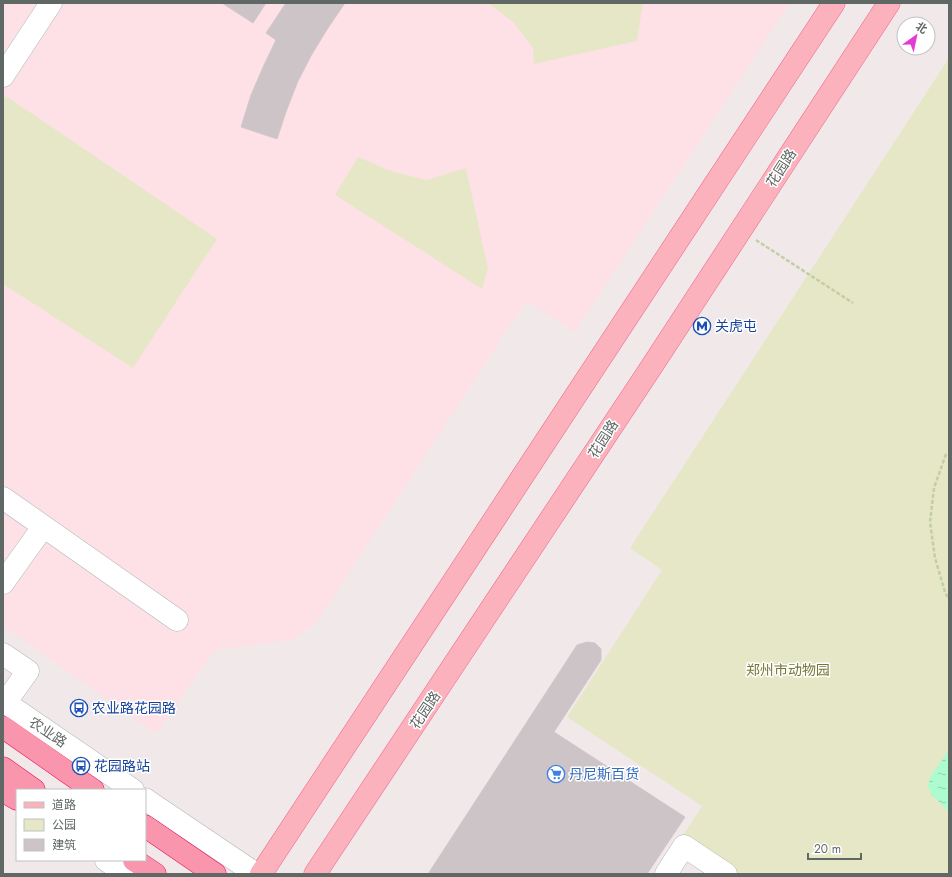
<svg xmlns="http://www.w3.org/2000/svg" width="952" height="877" font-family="Jost,'Noto Sans SC',sans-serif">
  <defs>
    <pattern id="water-ripples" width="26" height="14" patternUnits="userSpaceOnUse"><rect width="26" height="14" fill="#adfcd0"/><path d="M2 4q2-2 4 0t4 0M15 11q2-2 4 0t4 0" fill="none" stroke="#90d0ac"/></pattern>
  </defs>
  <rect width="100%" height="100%" fill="#f1e8ea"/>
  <!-- commercial -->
  <path fill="#fde1e7" d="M3,3H790L575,332L526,301L317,622L293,640L215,650L156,734L3,626Z"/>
  <!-- green -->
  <path fill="#e6e7c6" d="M488,3H643L637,41L534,64L533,48L513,22Z
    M949,58V874H738L682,837L702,806L567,717L662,570L630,548Z
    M6,96L217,239L133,368L3,284V100Z
    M358,157L393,172L427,180L466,168L488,269L482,289L335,195Z"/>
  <!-- water -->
  <path fill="url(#water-ripples)" d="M949,750V812L931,794L928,786L930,777Z"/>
  <!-- building -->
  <path fill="#ccc4c6" stroke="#d5c6cb" d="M222,3H266L253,23Z
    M286,3H345L328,28L312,54L298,81L287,109L277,139L241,127L251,95L264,65L276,40L266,33Z
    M587,642L595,643L601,649V660L554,732L685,817L647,874H428L577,645Z"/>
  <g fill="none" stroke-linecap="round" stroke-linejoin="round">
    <defs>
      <path id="minor" d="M3,76L51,3
        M3,498L177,620
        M3,583L43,527
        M3,654L28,671L5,703
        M3,701L133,790
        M145,799L256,874
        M106,860L126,874
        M666,874L684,846L726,874"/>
      <path id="major" d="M261,874L834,3
        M315,874L652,366L889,3"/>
      <path id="highway" d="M3,727L93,790
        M3,768L34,790
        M3,791L17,799
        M145,826L215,874
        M134,860L155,874"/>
    </defs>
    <!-- minor casing -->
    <use href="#minor" stroke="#b0b7b5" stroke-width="23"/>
    <!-- major casing -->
    <use href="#major" stroke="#ed6589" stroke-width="23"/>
    <!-- highway casing -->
    <use href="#highway" stroke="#f0094e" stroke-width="23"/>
    <!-- path -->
    <path stroke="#c2cfa4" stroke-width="2.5" stroke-dasharray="4 2" stroke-linecap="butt" d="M756,240L853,303
      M946,454L934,488L930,522L935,558L945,592L949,600"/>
    <!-- minor -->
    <use href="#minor" stroke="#fff" stroke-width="22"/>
    <!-- major -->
    <use href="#major" stroke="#fcb2bd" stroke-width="22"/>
    <!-- highway -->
    <use href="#highway" stroke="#f996ae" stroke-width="22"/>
  </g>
  <!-- icons -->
  <defs>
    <symbol id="metro-ring" viewBox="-11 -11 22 22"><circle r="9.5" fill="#fff" stroke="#1a4fb4" stroke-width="1.5"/><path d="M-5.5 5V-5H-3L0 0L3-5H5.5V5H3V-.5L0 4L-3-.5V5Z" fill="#1a4fb4"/></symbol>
    <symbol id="bus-ring" viewBox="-11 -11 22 22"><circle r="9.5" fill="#fff" stroke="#1a4fb4" stroke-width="1.5"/><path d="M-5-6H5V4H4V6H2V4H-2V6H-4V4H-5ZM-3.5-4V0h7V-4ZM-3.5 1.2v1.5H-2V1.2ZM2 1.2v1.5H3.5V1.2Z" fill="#1a4fb4"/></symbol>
    <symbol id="supermarket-ring" viewBox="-11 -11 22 22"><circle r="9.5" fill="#fff" stroke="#3f7fe0" stroke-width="1.5"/><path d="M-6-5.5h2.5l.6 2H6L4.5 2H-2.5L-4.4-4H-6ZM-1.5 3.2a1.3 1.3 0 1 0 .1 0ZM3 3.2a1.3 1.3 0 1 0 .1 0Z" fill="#3f7fe0"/></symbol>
  </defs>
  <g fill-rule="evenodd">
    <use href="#metro-ring" x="692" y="316" width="20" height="20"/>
    <use href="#bus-ring" x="69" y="698" width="20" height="20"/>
    <use href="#bus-ring" x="71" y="756" width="20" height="20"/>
    <use href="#supermarket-ring" x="546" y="764" width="20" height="20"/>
  </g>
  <g text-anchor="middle" stroke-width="3" stroke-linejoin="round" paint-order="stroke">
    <!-- street labels -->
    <g font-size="14" fill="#5f6864" stroke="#fff">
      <text transform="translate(781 168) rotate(-57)" y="5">花园路</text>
      <text transform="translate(603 439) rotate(-57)" y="5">花园路</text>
      <text transform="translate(425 710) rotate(-56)" y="5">花园路</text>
      <text transform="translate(48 732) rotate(34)" y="5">农业路</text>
    </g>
    <!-- transit labels -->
    <g font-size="14" fill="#164399" stroke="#fff" text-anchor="start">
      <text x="715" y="331">关虎屯</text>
      <text x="92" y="713">农业路花园路</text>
      <text x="94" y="771">花园路站</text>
    </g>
    <!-- park labels -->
    <g font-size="14" fill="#747935" stroke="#fff">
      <text x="788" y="675">郑州市动物园</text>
    </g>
    <!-- shop labels -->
    <g font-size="14" fill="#366cbe" stroke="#fff" text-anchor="start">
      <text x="569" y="779">丹尼斯百货</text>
    </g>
  </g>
  <!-- border -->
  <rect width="952" height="877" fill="none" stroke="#5f6864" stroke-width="8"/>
  <!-- legend -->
  <rect x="16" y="789" width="130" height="72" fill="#ffffff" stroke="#bfc3c1"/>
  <rect x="24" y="802" width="20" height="6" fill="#fcb2bd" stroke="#bfc3c1"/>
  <text x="52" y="809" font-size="12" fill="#5f6864">道路</text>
  <rect x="24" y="819" width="20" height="12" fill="#e6e7c6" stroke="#bfc3c1"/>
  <text x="52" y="829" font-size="12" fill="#5f6864">公园</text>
  <rect x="24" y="839" width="20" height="12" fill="#ccc4c6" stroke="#bfc3c1"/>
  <text x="52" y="849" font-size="12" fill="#5f6864">建筑</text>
  <!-- north arrow -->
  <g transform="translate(916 36) rotate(33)"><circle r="19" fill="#ffffff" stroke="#bfc3c1"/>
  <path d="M0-3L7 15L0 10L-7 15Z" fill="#e43bd4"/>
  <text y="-6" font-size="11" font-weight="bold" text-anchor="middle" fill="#5f6864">北</text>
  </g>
  <!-- scale -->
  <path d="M808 853v6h53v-6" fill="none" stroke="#5f6864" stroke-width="2"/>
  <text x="814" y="853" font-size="12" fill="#5f6864" stroke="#ffffff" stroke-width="3" paint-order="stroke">20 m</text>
</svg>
